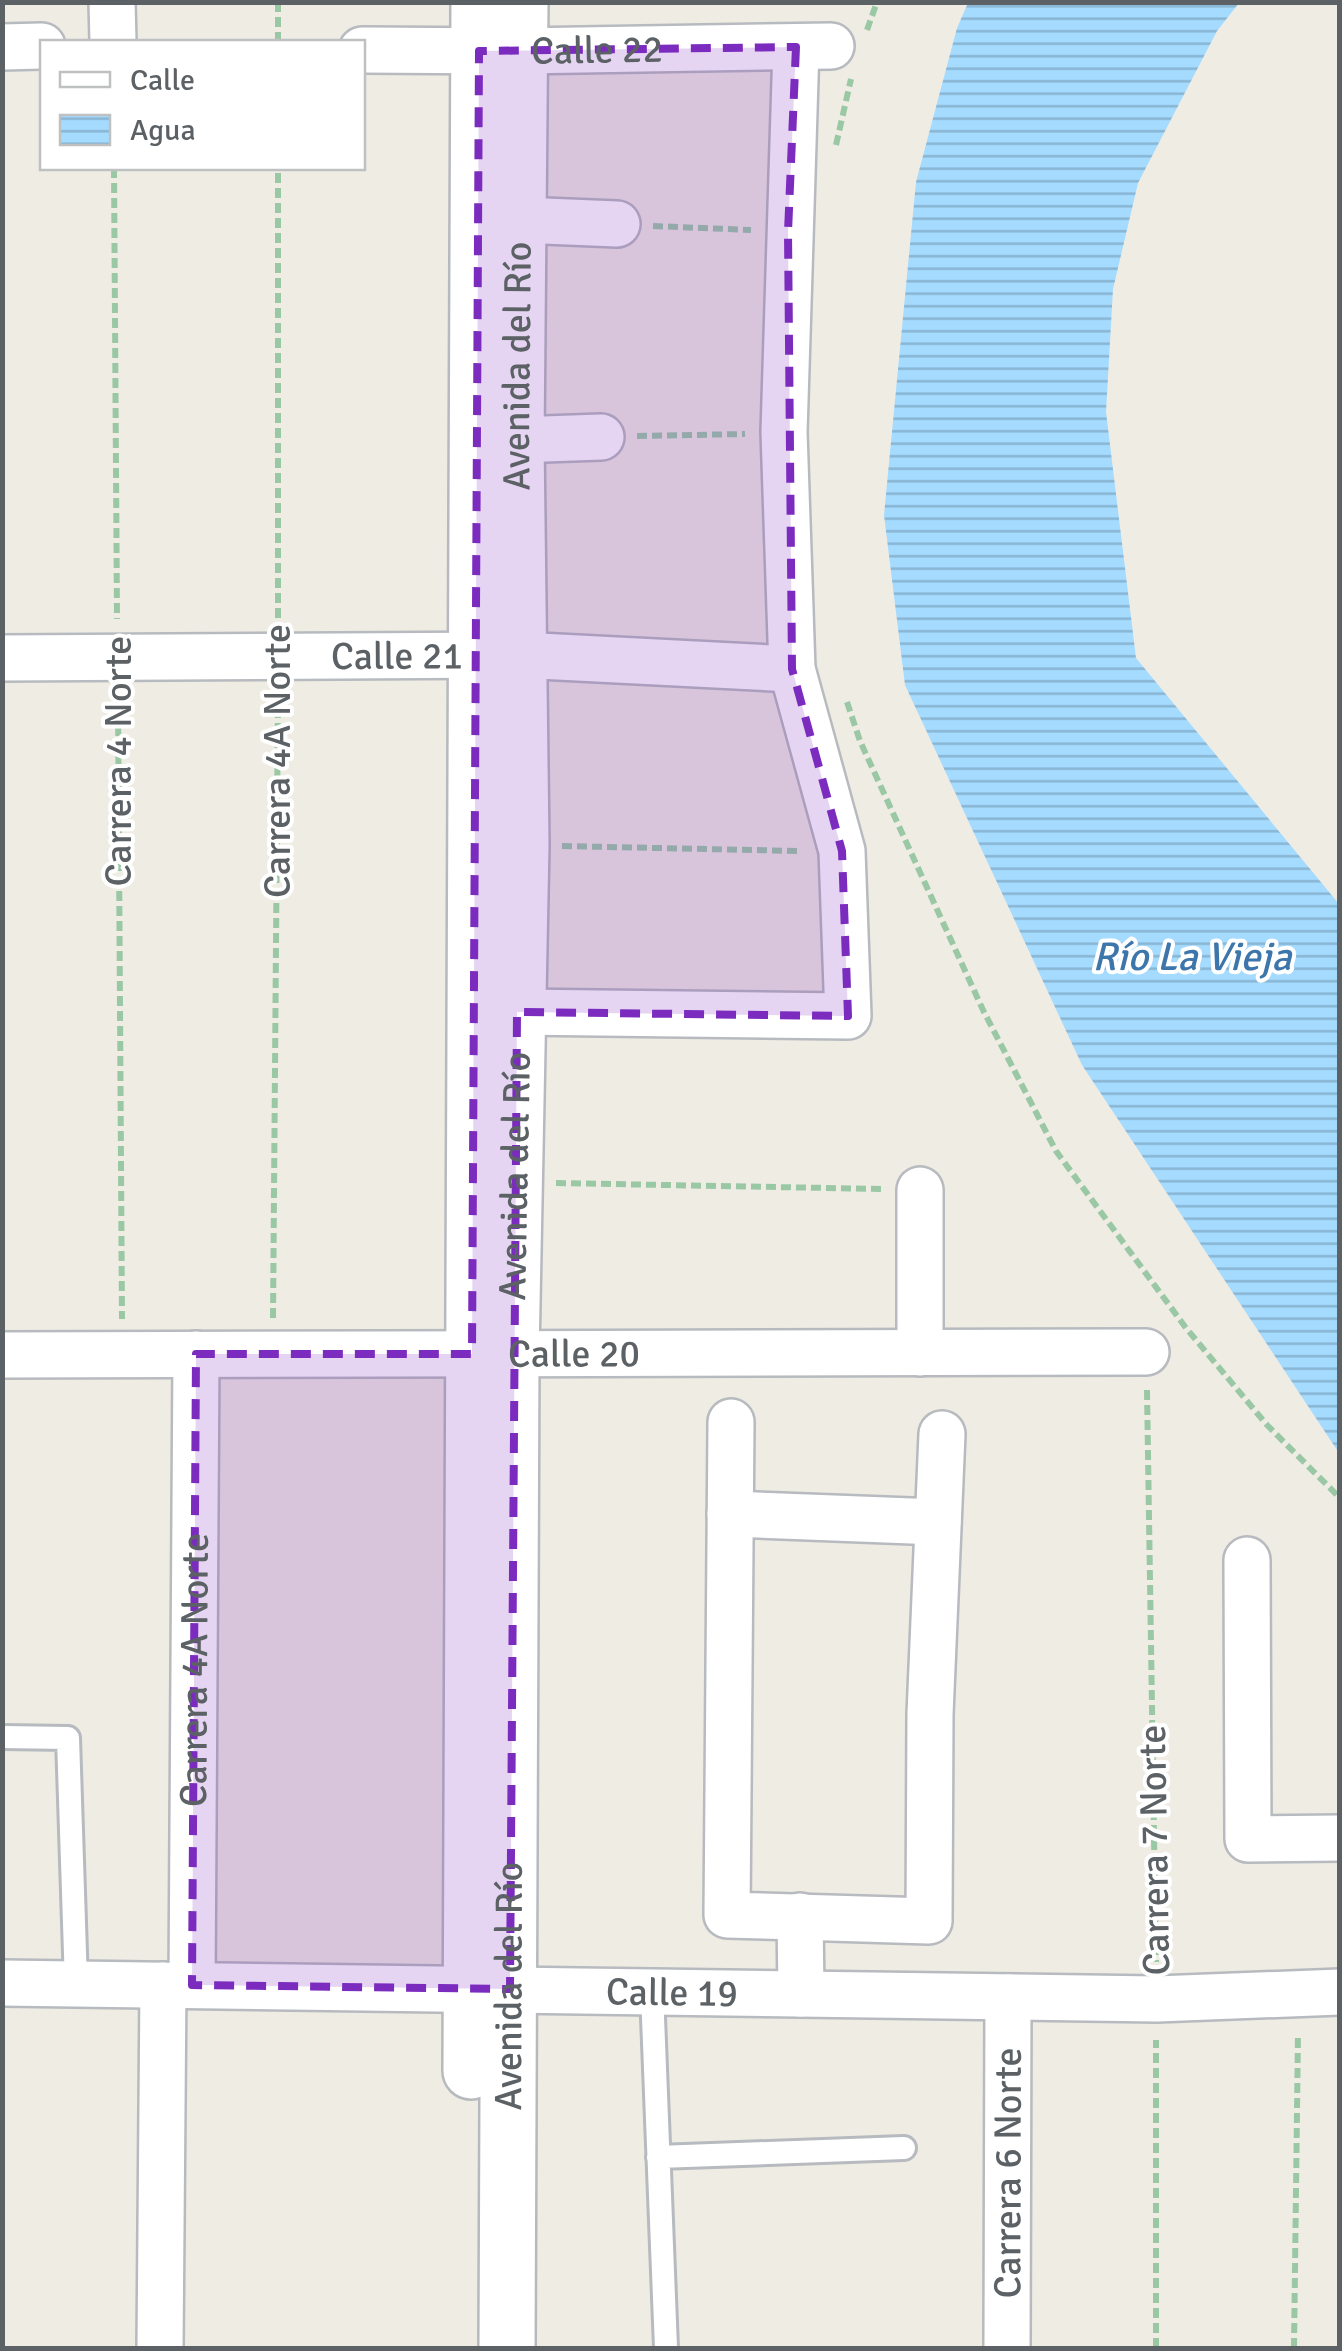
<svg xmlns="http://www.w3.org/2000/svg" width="1342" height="2351" font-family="Signika,sans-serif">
  <defs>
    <pattern id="water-rules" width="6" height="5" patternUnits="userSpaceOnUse" patternTransform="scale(2.5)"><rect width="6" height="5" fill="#a4dbff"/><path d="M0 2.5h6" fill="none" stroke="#89b5d2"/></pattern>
  </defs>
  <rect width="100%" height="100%" fill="#efece4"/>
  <!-- water -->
  <path fill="url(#water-rules)" d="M968,3H1239L1217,31L1138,183L1113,289L1106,412L1136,658L1339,904V1453L1082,1065L905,685L884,515L916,182L957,28Z"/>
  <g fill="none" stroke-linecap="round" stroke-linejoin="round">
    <defs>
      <path id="lane" d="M2,1737L68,1738L76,1984
        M652,1992L666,2348
        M658,2157L904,2148"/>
      <g id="street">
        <path d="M112,2L113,42"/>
        <path d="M2,47L42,46"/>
        <path id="s1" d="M362,50L520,51L831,46"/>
        <path d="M520,220L617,224"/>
        <path d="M516,440L601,437"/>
        <path id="s2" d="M2,658L519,655L792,669"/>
        <path d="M517,1012L848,1016L842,851L792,669L784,432L796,47"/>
        <path d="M920,1190V1353"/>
        <path id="s3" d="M2,1355L1146,1352"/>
        <path d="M731,1422L727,1915L929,1921L930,1714L942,1434"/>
        <path d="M730,1514L938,1522"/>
        <path d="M1247,1560L1248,1839L1340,1838"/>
        <path d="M800,1916L801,1994"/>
        <path id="s4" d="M2,1983L1157,1999L1340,1992"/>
        <path id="s5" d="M192,1985L196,1354"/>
        <path d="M160,2348L163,1985"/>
        <path id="s6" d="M1007,2348L1008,1997"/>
      </g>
      <g id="secondary">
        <path d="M471,2071L479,2"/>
        <path id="s7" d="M507,2348L511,1354L521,845L516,440L520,2"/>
      </g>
    </defs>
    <!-- lane casing -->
    <use href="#lane" stroke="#b7babe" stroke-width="28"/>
    <!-- street casing -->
    <use href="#street" stroke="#b7babe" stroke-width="50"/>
    <!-- secondary casing -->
    <use href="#secondary" stroke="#b6b9be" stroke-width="60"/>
    <!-- path -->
    <path stroke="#9ac8a5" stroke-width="6" stroke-dasharray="10 5" stroke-linecap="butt" d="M278,2V42
      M867,30L877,2
      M836,145L851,79
      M114,168L117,619
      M653,226L751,230
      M637,436L745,434
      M278,618V168
      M118,696L122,1319
      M847,702L860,741L983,1010L1056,1151L1186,1328L1267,1425L1340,1498
      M562,846L799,851
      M556,1183L883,1189
      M273,1318L278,696
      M1147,1390L1156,1962
      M1156,2348V2040
      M1294,2348L1298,2033"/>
    <!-- lane -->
    <use href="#lane" stroke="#fff" stroke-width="22"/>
    <!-- street -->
    <use href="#street" stroke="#fff" stroke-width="45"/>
    <!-- secondary -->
    <use href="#secondary" stroke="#fff" stroke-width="55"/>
  </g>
  <!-- marked area -->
  <path fill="#7b2cbf" fill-opacity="0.2" stroke="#7b2cbf" stroke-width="8" stroke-dasharray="20 12" stroke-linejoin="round" d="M796,47L788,232L792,669L842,851L848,1016L517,1012L510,1989L192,1985L196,1354H472L479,51Z"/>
  <g text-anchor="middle" stroke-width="8" stroke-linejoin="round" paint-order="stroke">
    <!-- street labels -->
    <g font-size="38" fill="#5c6165" stroke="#fff">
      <text dy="13" stroke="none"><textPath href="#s1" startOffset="235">Calle 22</textPath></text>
      <text dy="13" stroke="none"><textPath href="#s7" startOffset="1982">Avenida del Río</textPath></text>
      <text dy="13" stroke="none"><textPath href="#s2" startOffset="395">Calle 21</textPath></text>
      <text transform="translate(118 761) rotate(-90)" y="13">Carrera 4 Norte</text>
      <text transform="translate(277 761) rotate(-90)" y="13">Carrera 4A Norte</text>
      <text dy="13" stroke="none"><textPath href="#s7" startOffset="1172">Avenida del Río</textPath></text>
      <text dy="13" stroke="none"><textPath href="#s3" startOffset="572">Calle 20</textPath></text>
      <text dy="13" stroke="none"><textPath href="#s5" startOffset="315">Carrera 4A Norte</textPath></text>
      <text transform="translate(1154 1850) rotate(-91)" y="13">Carrera 7 Norte</text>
      <text dy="13" stroke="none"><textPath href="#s7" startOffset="362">Avenida del Río</textPath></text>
      <text dy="13" stroke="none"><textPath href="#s4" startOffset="670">Calle 19</textPath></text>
      <text dy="13" stroke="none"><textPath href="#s6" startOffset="175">Carrera 6 Norte</textPath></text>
    </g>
    <!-- water labels -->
    <g font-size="40" font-style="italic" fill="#3d76aa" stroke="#fff">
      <text x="1192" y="970">Río La Vieja</text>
    </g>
  </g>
  <!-- border -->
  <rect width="1342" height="2351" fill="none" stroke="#5c6165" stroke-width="10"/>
  <!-- legend -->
  <rect x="40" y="40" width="325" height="130" fill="#ffffff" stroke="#bec0c1" stroke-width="2.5"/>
  <rect x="60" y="72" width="50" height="15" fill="#ffffff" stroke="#bec0c1" stroke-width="2.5"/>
  <text x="130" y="90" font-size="30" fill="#5c6165">Calle</text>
  <rect x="60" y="115" width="50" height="30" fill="url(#water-rules)" stroke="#bec0c1" stroke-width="2.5"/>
  <text x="130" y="140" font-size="30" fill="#5c6165">Agua</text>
</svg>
